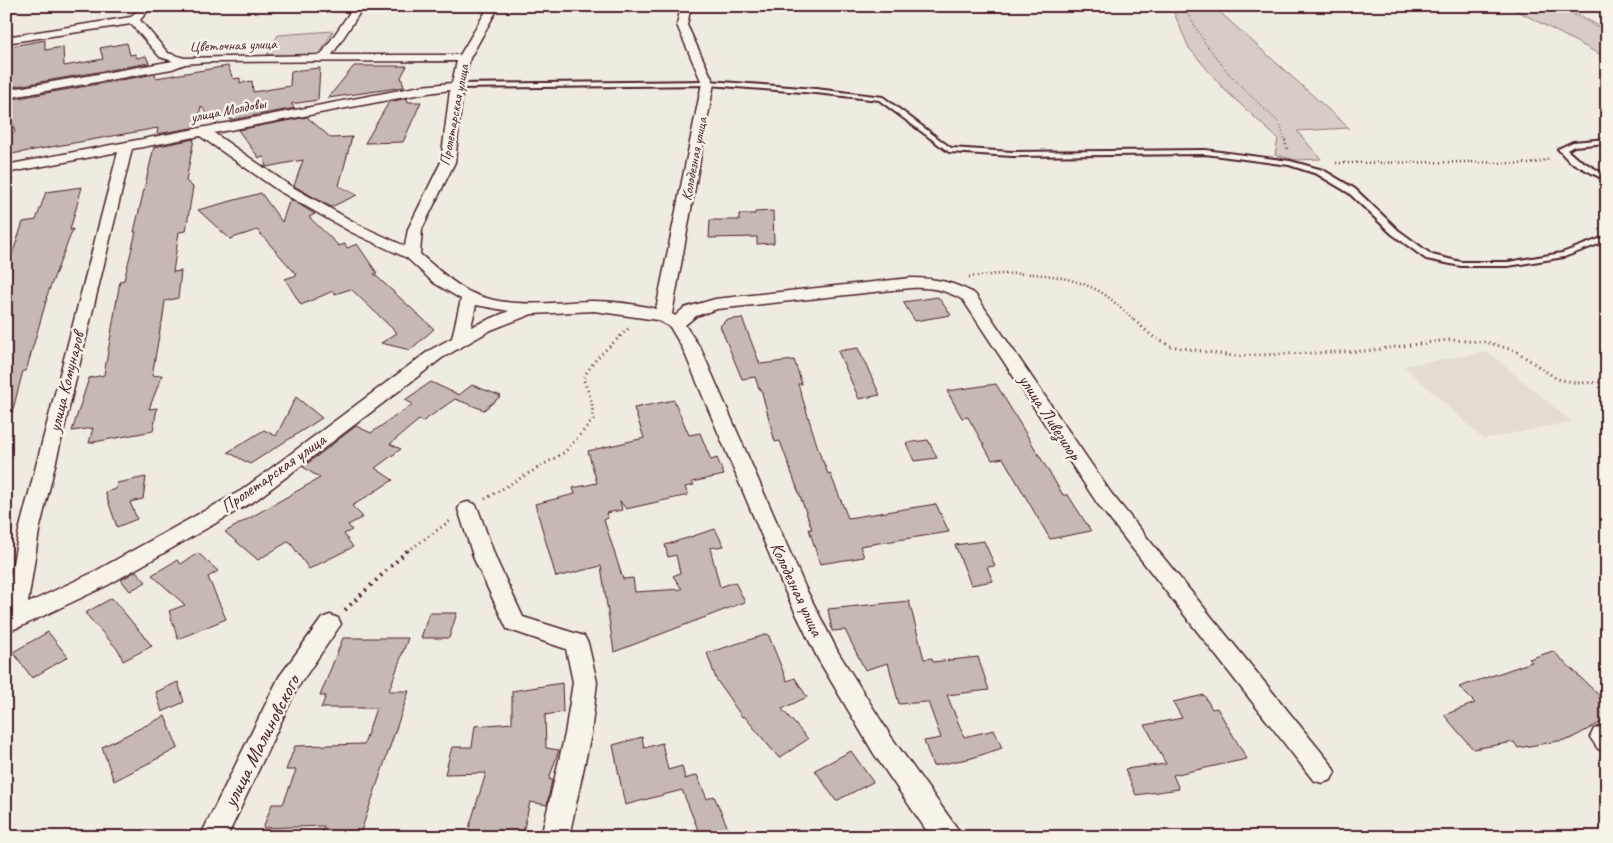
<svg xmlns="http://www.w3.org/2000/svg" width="1613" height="843" font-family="Caveat,sans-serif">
  <rect width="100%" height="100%" fill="#f0ebe0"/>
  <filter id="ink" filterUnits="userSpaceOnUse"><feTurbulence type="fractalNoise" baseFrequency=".02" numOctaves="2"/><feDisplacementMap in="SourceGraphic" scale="10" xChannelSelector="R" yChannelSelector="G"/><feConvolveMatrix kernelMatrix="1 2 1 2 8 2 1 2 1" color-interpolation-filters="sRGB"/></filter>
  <g filter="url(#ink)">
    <!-- built -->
    <path fill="#e3dcd2" d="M1488,352L1572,422L1483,439L1404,366Z"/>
    <!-- green -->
    <path fill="#d8cdc6" stroke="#917678" d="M1171,6H1213L1349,128L1297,131L1321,159L1297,160L1275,155L1278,139L1224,89L1189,48Z
      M1508,6H1565L1607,31V58Z
      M333,31L319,55H267L278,35Z"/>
    <!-- building -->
    <path fill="#c6b8b3" stroke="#4a1f2b" d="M45,40V50L63,47L64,66L103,59L100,48L127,43L130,55L135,54L137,58L146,56L149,63L6,88V47Z
      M228,66L233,79L240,78V83L252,81L253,92L290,86L291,71L320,68L318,100L291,104L295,108L231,120L227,116L211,119L201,106L197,127L157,134L158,128L6,155V133L15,132L7,100L155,74L156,78Z
      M354,66H407L401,77L404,87L328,98Z
      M407,98L408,102H421L403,142L365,143L389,102Z
      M307,117L331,138L352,137L339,186L357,195L331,207L294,186L303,160L266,167L264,157L259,158L238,130Z
      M194,139L186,181L193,187L186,231L179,232L173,272L181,271L178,298L165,301L162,323L161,324L152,376L162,375L149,409L157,408L153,431L89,443L93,428L72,431L89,378L104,375L120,281L124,280L136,232H134L154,147Z
      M82,187L70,230L73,229L46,298H47L26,371H23L12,413L6,412V258H11L23,222L36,220L46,192Z
      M261,193L282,222L290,199L315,214L309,217L339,246L345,244L347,248L357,244L377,273L374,274L434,329L410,350L381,343L397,333L351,289L335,294L333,291L301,305L285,279L297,275L257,230L230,239L198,210Z
      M773,211L774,243L757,244V237L709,238L710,220H739V214H755V212Z
      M938,297L951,315L915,321L903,302Z
      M742,318L760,364L794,360L802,384H798L822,461H823L828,474L830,473L848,518L936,504L949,532L860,546L864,557L820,564L809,529H812L780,441L775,442L761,389H759L755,377L742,379L720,326L726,320Z
      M858,348L880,395L859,399L838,351Z
      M431,382L459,395L472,385L501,396L484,410L455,399L422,422L419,420L390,444L401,449L375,468L393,480L352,506L363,517L348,525L352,530L344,534L353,547L309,569L289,541L258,560L225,532L320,478L303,467L356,426L371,433L413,404L405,400Z
      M996,384L1063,495H1068L1091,531L1050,539L1003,458L992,460L968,417L962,418L947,391Z
      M296,397L322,418L250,464L228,452L264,430L276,436Z
      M674,400L689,435L700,433L711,460L717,458L724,475L692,482L694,485L685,487L688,495L626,509L620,501L622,510L606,513L608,518L604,520L623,579L633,578L635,592L682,589L673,576L680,573L676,555L668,557L665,545L715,529L724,546L710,548L720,587L735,582L745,602L614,652L601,566L556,577L535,504L575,494L573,488L597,483L588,451L644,438L634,408Z
      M928,440L937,458L914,461L906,443Z
      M146,477L143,499L130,502L137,519L117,527L105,492L116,489L117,483Z
      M984,541L995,566L987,567L993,581L971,585L955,545Z
      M198,553L218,571L208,577L226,619L178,639L169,611L185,605L152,575L177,560L181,564Z
      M136,571L146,582L130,591L121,580Z
      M112,598L152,646L123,661L119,651L85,613Z
      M909,601L924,659L932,658L933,662L978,657L989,690L947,695L964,737L994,730L1002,748L972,758L933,766L924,741L941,738L928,702L899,704L888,663L865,670L845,630L832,631L828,609Z
      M429,613H457L449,638H421Z
      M48,632L68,657L32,678L13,652Z
      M768,634L787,681L795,678L807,697L782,709L808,739L779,758L744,716L742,717L716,679L707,653Z
      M343,638H408L389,691H409L359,837H320L324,826L263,828L272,804H283L296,770H286L295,746L364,744L376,708H321L326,696H320Z
      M1553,651L1607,703V719L1570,739L1518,748L1514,742L1473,749L1444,715L1475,703L1459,687L1532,662L1529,659Z
      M178,682L184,702L162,712L156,692Z
      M562,683L563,712L545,715L546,748L559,750L549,779L552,780L547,805L530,802L522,837H471L472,831H468L486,773L445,774L452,747H472L475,726L512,723V691Z
      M1204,695L1212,709L1217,708L1247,759L1173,775L1179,789L1136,795L1125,769L1166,764L1145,725L1182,718L1173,702Z
      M165,716L178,748L114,781L102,747Z
      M642,737L644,748L662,743L668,770L682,766L685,779L697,775L707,799L714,796L732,837H701L682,790L625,805L613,745Z
      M851,751L873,782L836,801L815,770Z"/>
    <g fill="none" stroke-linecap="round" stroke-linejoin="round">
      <defs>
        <path id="service" d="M708,81L816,89L883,97L951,148L1012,152L1205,150L1290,161L1323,170L1355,189L1398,230L1432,255L1461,262H1508L1562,253L1607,236V241L1564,257L1508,266H1461L1426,259L1392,234L1349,193L1317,174L1289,165L1205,154L1012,156L949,152L879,100L816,93L708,85L457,88L454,86L457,84Z
          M1607,139V143L1574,146L1567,150L1575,157L1607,176V181L1569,161L1558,149L1573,142Z"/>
        <path id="minor" d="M141,6H152L140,20L168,53L184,58L321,55L354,6H364L332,55H460L489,6H499L470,58L463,86L455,162L422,229L420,254C435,267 450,281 468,291C506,310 551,302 592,301C612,301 636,304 656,309L702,83L677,25L681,6H691L687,25L714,83L672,314L675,316L684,308L715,299L911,278C935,278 954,282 975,294L1111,493L1331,764L1335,772L1331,780L1322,783L1313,780L1097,503L963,300C946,290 931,287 911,288L717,309L696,316L685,325L701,349L806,589L838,652L892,738L957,828L960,837H931L874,754L818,659L784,589L683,349L670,327L657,320L594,311L532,314L491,330L442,358L256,500L108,585L22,626L6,632V600L19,531L118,152L6,173V165L421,86L452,83L457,61L209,62L185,64L172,69L6,98V90L173,61L160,57L131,24L6,43V37L131,17ZM450,90L441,162L408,229L405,246L361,226L289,185L214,133L421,94ZM200,136L279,191L351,232L407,258L434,283L461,299L452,338L430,350L242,490L92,573L28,603L39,531L132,149ZM476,305L509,311L471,327Z
          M468,502L475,504L478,509L496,559L523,617L584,636L588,643L597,682L591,734L569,837H541L565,734L573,682L566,649L507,629L474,559L458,509L461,504Z
          M330,615L338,618L341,624L296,690L227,837H200L279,677L322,618Z
          M1603,726L1607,728V752L1598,749L1590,737L1594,729Z"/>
      </defs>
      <!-- service casing -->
      <use href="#service" stroke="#4a1f2b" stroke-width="4"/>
      <!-- minor casing -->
      <use href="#minor" stroke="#4a1f2b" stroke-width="3"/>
      <!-- path-far3 -->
      <path stroke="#4a1f2b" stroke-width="2" stroke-dasharray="0.5 2.5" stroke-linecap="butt" d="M1183,6L1205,43L1230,75L1280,124L1285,141
        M1559,6L1607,33"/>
      <!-- path-far2 -->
      <path stroke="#4a1f2b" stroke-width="2.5" stroke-dasharray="1 3" stroke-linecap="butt" d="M1285,140L1287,149
        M1336,163L1476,162L1529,164L1546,160L1550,157
        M969,277C1012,272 1057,270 1097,290C1111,297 1123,311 1135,321"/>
      <!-- path-far1 -->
      <path stroke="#4a1f2b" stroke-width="3" stroke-dasharray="1 4" stroke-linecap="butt" d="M1134,320L1152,336L1170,346L1232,356L1366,351L1448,340L1486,342L1516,351L1557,379L1578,383L1607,382
        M485,499L565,452L593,420L592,402L583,378L596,359L630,327
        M408,551L450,521"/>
      <!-- path -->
      <path stroke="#4a1f2b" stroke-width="4" stroke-dasharray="2 5" stroke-linecap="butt" d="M345,610L409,549"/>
      <!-- service -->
      <use href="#service" fill="#f7f3e8" fill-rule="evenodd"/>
      <!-- minor -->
      <use href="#minor" fill="#f7f3e8" fill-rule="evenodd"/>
    </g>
  </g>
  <g text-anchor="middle" stroke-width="5" stroke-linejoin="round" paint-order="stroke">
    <!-- far-street labels -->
    <g font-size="15" fill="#4a1f2b" stroke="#f7f3e8">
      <text transform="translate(233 45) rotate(-2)" y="5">Цветочная улица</text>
      <text transform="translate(228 110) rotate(-11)" y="5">улица Молдовы</text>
      <text transform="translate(454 115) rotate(-79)" y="5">Пролетарская улица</text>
      <text transform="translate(694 159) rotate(-79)" y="5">Колодезная улица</text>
    </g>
    <!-- street labels -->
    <g font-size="18" fill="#4a1f2b" stroke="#f7f3e8">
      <text transform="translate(66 382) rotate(-76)" y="6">улица Комунаров</text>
      <text transform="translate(1050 417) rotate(57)" y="6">улица Ливезилор</text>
      <text transform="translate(273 473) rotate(-35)" y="6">Пролетарская улица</text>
      <text transform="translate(797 589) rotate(65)" y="6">Колодезная улица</text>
    </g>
    <!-- near-street labels -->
    <g font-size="21" fill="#4a1f2b" stroke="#f7f3e8">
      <text transform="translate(261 741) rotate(-63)" y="7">улица Малиновского</text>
    </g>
  </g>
  <!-- margin -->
  <rect width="1613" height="843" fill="none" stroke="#f7f3e8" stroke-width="25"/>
  <rect x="12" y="12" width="1588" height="818" fill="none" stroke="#4a1f2b" stroke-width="2" filter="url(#ink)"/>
</svg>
